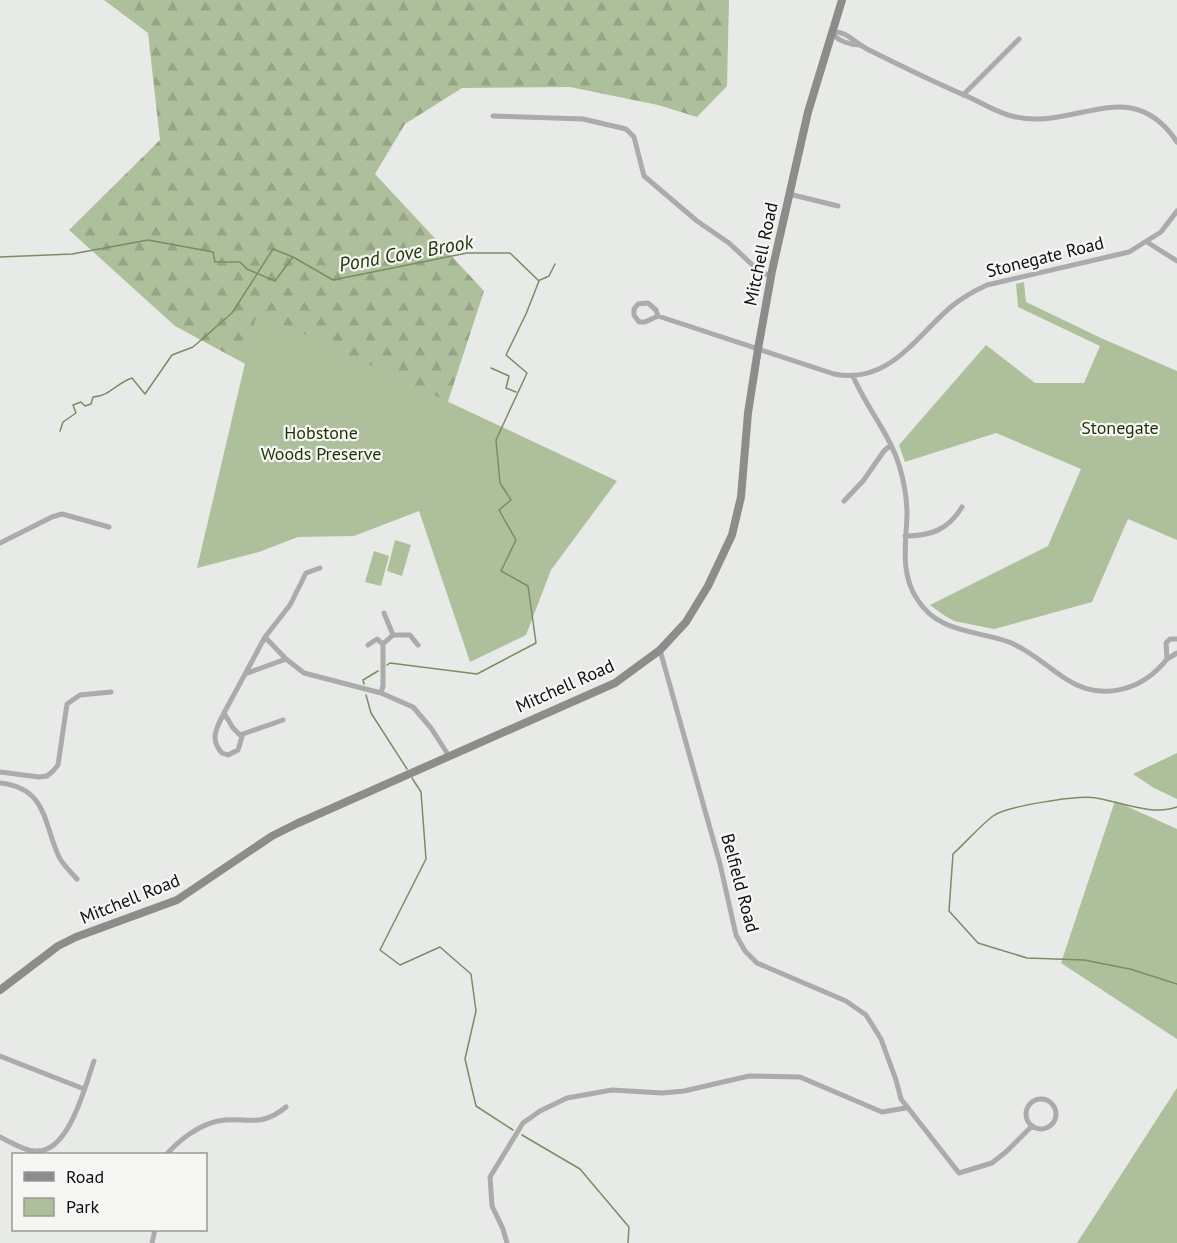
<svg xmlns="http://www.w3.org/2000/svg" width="1177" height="1243" font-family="'PT Sans',sans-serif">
  <defs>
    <pattern id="forest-firs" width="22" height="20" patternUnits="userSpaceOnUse" patternTransform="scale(1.5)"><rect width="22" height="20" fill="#adc09b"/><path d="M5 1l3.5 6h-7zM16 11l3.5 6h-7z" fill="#94a484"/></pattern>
  </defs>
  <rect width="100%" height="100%" fill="#e8eae7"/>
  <!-- forest -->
  <path fill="url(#forest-firs)" d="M104,0H729L727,86L697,117L658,105L570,87L462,88L405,124L375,174L484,291L428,463L175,326L69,230L160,140L148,33Z"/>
  <!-- green -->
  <path fill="#adc09b" d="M1024,282L1026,302L1101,338L1177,371V540L1128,519L1092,602L994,629L954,621L942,614L930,605L1048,546L1081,469L996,433L905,462L899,445L986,345L1035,383H1084L1100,346L1018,307L1016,284Z
    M257,312L617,481L551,570L526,635L470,662L419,511L354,536L298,537L259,552L197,568Z
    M395,540L411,545L402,576L387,571Z
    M374,551L389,556L381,586L365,582Z
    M1177,753V799L1154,788L1133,774Z
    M1115,801L1177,829V1039L1061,963Z
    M1177,1088V1243H1077L1164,1108Z"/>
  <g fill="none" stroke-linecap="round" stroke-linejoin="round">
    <!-- stream -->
    <path stroke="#788e63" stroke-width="1.5" d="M0,257L72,254L148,240L213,252L215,262H240L247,269L275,281L292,258
      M540,280L549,276L555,264
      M491,368L509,376L506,388L516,392
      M60,431L63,422L76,413L73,405L81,402L85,406L91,404L93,397C110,396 115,384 132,378L145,394L172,355L193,347L232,313L273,249L293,257L333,280L467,253H510L539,281L526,314L506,355L527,373L496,440L500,483L511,500L499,510L516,540L501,571L528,586L536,643L477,674L390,663L387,665
      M364,684L363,680L378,671
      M366,695L371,713L407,769
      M412,778L421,792L426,859L380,950L400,965L440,947L471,974L476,1011L465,1059L476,1106L513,1130
      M1177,807C1151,816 1122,802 1096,798C1079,795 1006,806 993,816C979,827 966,842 953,854L949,911L978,943L1027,958L1084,960L1130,969L1177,984
      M522,1135L580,1169L629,1227L628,1243"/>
    <!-- street -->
    <path stroke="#aaabaa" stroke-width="5" d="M831,32C846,30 855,43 867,49C901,66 936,83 971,98C983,104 995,111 1008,115C1072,135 1129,70 1177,142
      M832,33C838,41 850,45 860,45
      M963,95L1019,39
      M493,116L583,119L626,129L634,137L644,176L697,221L729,243L760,272L771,276
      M789,194L838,206
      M1147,242L1177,261
      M648,303L656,310L658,316L645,322H639L634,315V309L638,304Z
      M658,316L834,374C889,385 915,337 952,306C963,297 974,291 987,285L1129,252L1161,232L1177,211
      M853,376C866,407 889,433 899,465C904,481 907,498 907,515C906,544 900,573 917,599C938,633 975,630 1009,642C1031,651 1046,666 1066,679C1101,702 1142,691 1167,659
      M844,501L863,481L884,451L891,445
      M905,536C931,536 948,530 962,507
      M0,543L52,517L62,514L109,527
      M384,613L393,635
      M265,637L286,659L304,673L381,693L413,707L431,728L449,756
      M1177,639H1170L1166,643L1167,659L1177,653
      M368,645L377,639L383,644
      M660,650L720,864L736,935L745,951L757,963L846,1001L866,1015L881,1039L896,1080L901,1099L959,1173L992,1163L1007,1151L1032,1126
      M245,674L286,659
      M381,693L383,686V644L393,635H410L418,645
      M224,713C217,727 209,739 222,753L228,755L238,750L242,737L233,728L224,713L265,637L290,605L306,573L320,568
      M240,735L283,720
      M0,772L39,777L47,776L53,771L58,765L67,704L80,695L111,692
      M0,783C47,788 43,822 59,857C63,865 71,872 77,879
      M0,1056L84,1089
      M1026 1114a15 15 0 1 1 30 0a15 15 0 1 1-30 0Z
      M0,1137C11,1142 24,1151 35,1151C69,1154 85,1086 94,1061
      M167,1154C179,1140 199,1125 218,1121C247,1116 259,1129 286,1107
      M152,1243L155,1230
      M507,1243L503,1229L492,1206L490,1177L523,1123L540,1111L567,1098L612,1090L662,1093L684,1091L749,1076L800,1077L882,1112L906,1108"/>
    <!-- secondary -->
    <path stroke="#8c8d8b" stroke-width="8" d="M0,990L58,946L76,937L177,900L272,836L296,824L615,683L660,650L686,622L708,586L732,535L741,497L748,413L758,349L772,271L808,112L842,0"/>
  </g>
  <g text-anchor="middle" stroke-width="4.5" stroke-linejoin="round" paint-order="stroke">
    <!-- street labels -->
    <g font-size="18" fill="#0e0f0e" stroke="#f6f7f4">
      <text transform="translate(761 254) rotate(-78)" y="6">Mitchell Road</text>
      <text transform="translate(1045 257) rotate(-14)" y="6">Stonegate Road</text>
      <text transform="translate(565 686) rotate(-24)" y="6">Mitchell Road</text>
      <text transform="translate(740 883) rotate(75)" y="6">Belfield Road</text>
      <text transform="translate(130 899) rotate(-22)" y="6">Mitchell Road</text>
    </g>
    <!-- park labels -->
    <g font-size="18" fill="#1e3104" stroke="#f6f7f4">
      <text x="1120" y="434">Stonegate</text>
      <text x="321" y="439">Hobstone<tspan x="321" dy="21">Woods Preserve</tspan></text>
    </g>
    <!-- water labels -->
    <g font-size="20" font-style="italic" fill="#25380c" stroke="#f6f7f4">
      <text transform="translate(406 253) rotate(-10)" y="7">Pond Cove Brook</text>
    </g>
  </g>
  <!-- legend -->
  <rect x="12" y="1153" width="195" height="78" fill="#f6f7f4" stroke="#999a98" stroke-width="1.5"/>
  <rect x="24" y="1172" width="30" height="9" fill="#8c8d8b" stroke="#999a98" stroke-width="1.5"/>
  <text x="66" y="1183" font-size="18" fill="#0e0f0e">Road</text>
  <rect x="24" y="1198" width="30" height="18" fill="#adc09b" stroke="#999a98" stroke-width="1.5"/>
  <text x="66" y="1213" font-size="18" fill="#0e0f0e">Park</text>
</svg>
